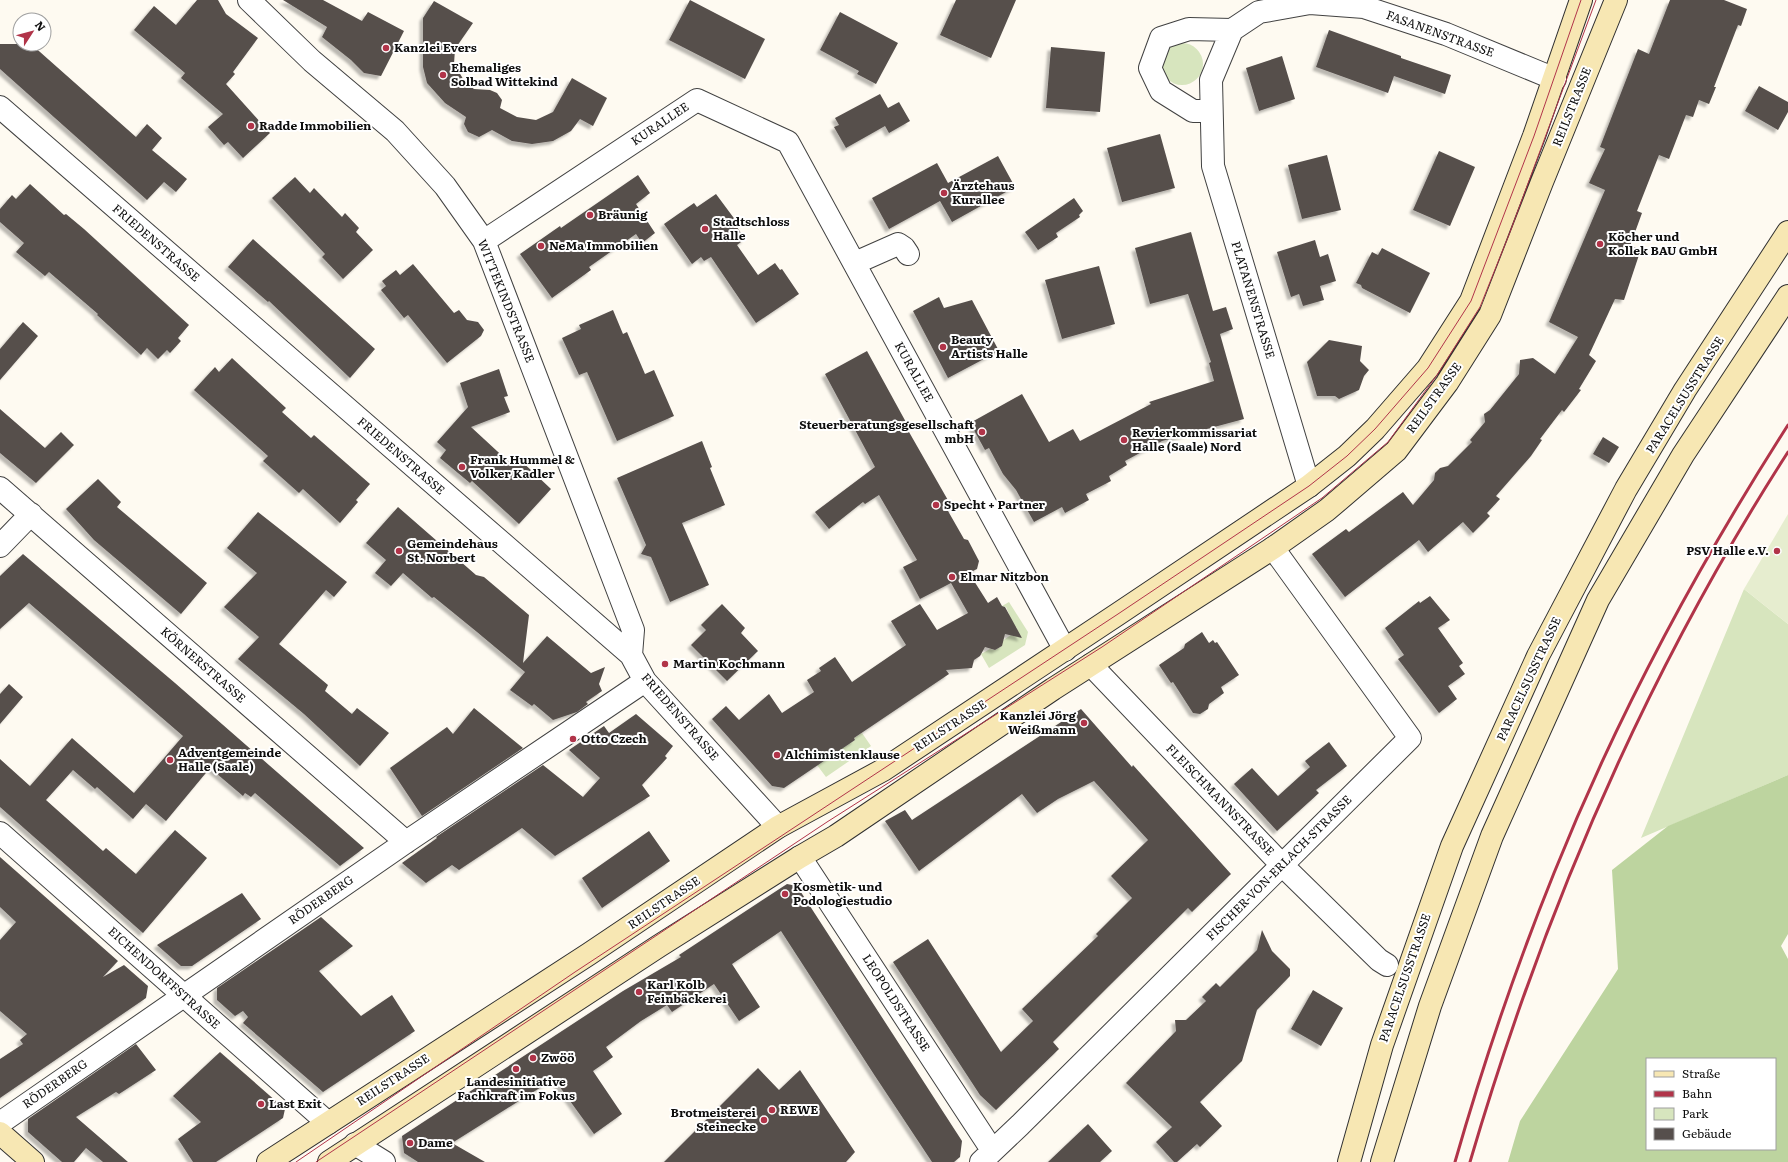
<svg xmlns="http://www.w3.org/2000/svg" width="1788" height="1162" font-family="Literata,serif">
  <defs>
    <filter id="shadow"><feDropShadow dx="-3.5" dy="3.5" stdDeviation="1" flood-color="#0004"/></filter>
  </defs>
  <rect width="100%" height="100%" fill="#fefaf1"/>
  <!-- green -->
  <path fill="#d7e5be" d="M1161 64a21 21 0 1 1 42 0a21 21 0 1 1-42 0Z
    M1744,589L1788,624V775L1641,838Z
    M1009,602L1028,632L1025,645L989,668L981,654L990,649L995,650L1002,646V641L1011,635L1015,636L1017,628L1013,626L1007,618L1009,614L1006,607L1002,606Z
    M862,733L871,746L826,777L817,765L855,740L854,738Z"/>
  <!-- forest -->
  <path fill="#bdd49f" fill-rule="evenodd" d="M1788,775V934L1781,946L1788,959V1162H1508L1520,1121L1618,969L1612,870L1668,826ZM1647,1059H1775V1149H1647Z"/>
  <!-- pitch -->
  <path fill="#e6edcf" d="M1788,514V624L1744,589Z"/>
  <!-- building -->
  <path fill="#564f4c" filter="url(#shadow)" d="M197,0H218L226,14L258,38L233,72L235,74L226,84L270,133L243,158L228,142L224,145L208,127L223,114L181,78L185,73L134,30L154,6L176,25Z
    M283,0H323L362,21L368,12L404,31L381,76L364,73L351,60L322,37L327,27Z
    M690,0L765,39L745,79L669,40Z
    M956,0H1016L991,58L940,35Z
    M1670,0H1724L1747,9L1741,26L1738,25L1714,87H1716L1709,104L1699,100L1693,117L1686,115L1669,159L1659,155L1637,211L1642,213L1630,246L1641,249L1624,300L1615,299L1589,355L1596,361L1579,389L1581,390L1564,412L1562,410L1540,439L1542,440L1531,456L1496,496L1500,499L1487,513L1490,516L1473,533L1463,522L1428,552L1419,540L1345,597L1312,554L1346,529L1349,532L1403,492L1413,505L1434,480L1435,473L1440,468L1448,466L1472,442L1470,440L1485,422L1484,414L1490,410L1519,374L1520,360L1533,358L1555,374L1578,337L1549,322L1605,190L1589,183L1605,149L1600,147L1638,49L1649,54Z
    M434,1L473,23L455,49L454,64L465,82L474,89L490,90L497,93L502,100L500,108L517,117L536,120L553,112L572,78L607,98L593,126L580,119L571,131L553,141L532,144L512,141L492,130L479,137L468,132L464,124L466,117L445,103L427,83L423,67V18Z
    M840,12L898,43L876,84L857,74L859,71L820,50Z
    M1329,30L1401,56V58L1451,75L1445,94L1394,76L1388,93L1316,67Z
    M0,44H31L136,137L147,124L162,138L152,150L187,179L176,192L164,182L147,200L0,69Z
    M1051,47L1105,52L1100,112L1046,108Z
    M1282,56L1295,99L1259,111L1246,68Z
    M1759,86L1788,102V112L1778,130L1745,111Z
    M880,94L888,108L899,102L910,121L889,133L885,126L846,148L834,127L839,125L835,118Z
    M1160,134L1175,188L1122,202L1107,148Z
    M1439,151L1475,167L1450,226L1413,210Z
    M1327,155L1341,210L1302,219L1288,165Z
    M998,156L1015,187L952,222L940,201L889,229L872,198L937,163L948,183Z
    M638,175L650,193L636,204L655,233L642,243L636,234L589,267L591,270L552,298L520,254L560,226L561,228Z
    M295,177L310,193L314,188L342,217L345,213L359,228L356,232L373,250L343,279L322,257L325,254L272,198Z
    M30,184L64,215L66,214L84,229L189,325L178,338L181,341L170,353L167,350L158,359L147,348L141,355L97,315L98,314L49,272L45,276L16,252L24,243L0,222V209L12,195L16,199Z
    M716,194L739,225L737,227L745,239L737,245L758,275L775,263L780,270L782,269L799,294L756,323L711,257L704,261L701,257L692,264L664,224L694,203L697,207Z
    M1074,198L1083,211L1079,215L1080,217L1056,233L1058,237L1038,250L1025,232Z
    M1191,232L1213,311L1226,307L1233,329L1220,334L1244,419L1162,441L1125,461L1127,465L1109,476L1111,481L1086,494L1089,500L1065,513L1062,507L1034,522L1016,490L1003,474L989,448L985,450L970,423L1022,394L1049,442L1073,429L1080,441L1151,404L1149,402L1214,381L1209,363L1211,362L1188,294L1150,304L1135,248Z
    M253,239L375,349L350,378L269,301L268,302L228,267Z
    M1315,240L1320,257L1328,254L1336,281L1320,286L1324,300L1303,306L1299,294L1291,297L1277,252Z
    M1382,248L1430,273L1410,313L1362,288L1361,285L1356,283L1372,252L1378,255Z
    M413,264L454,313L459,310L467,320L478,322L484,330L481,336L447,363L408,315L404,318L381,290L386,286L382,281L396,270L400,275Z
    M1099,266L1115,324L1062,339L1045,280Z
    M939,297L944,308L972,300L999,351L948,378L913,311Z
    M613,310L623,334L627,332L645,374L654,370L674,416L617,441L587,372L579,375L562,338L581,329L579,325Z
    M23,322L38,336L0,380V349Z
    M1329,340L1362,346L1360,361L1369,370L1364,376L1359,390L1339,399L1335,396H1317L1307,362Z
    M867,351L907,424L905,425L953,509L948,511L964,539L968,540L979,561L977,569L969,573L988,603L997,597L1002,606L1005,607L1022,638L1005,634L1002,646L995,650L985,647L980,656L974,660L972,668L946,670L949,674L854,738L855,740L784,788L772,786L712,719L726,706L739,720L769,694L782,713L814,692L807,680L821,671L819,668L835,657L852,682L906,645L891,621L920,604L937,630L968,613L951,583L920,599L903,567L917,560L879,495L865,504L863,502L829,529L815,512L875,467L825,374Z
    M232,358L286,408L282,412L311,438L314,435L370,484L356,500L358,502L340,523L303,489L299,493L263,461L268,456L194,390L215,367L219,372Z
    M499,369L508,396L504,397L510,412L471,427L510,463L516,456L551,489L519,524L472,481L470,483L440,458L446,450L437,442L468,407L460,383Z
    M0,409L45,448L61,432L74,445L36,483L0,453Z
    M1603,437L1619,447L1609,463L1593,454Z
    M702,441L712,467L710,468L725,505L682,523L709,585L670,602L651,557L641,554L646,545L617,478Z
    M98,479L121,502L117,507L207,583L181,614L94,540L66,509Z
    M398,507L476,575L484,577L529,615L523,663L547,636L591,673L605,667L599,684L602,691L586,702L588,704L577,712L553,720L534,704L532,706L510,690L525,672L477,632L434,597L432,598L403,573L391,586L375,573L386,560L366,543Z
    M258,512L347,582L334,597L326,590L279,644L328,685L325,691L352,714L357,708L389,733L360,766L304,714L238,659L259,637L224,607L257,573L227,548Z
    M23,554L175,683L364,848L340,866L255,793L251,797L245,793L243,796L210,768L166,821L146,804L133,819L97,787L95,789L73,770L46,800L103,851L106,848L136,874L175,830L207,858L143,933L0,807V759L30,786L72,738L134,793L183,736L29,603L0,629V576Z
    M1430,596L1450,620L1438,628L1463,663L1459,666L1465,674L1448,686L1457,699L1439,713L1398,659L1404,655L1385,628L1419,601L1420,603Z
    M722,604L745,628L741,633L758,651L727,681L691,645L706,630L701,625Z
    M1202,632L1209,643L1213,640L1215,643L1217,642L1239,675L1221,687L1224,693L1209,704L1208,709L1200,714L1193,713L1173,682L1171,683L1159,665L1184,648L1185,644Z
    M9,684L23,697L0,724V694Z
    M474,708L523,748L422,816L390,768L447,727L453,734Z
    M1081,709L1132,767L1133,765L1231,874L1192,912L1188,908L1109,986L1053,1042L1059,1049L996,1110L980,1095L893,962L928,939L1001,1052L1033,1021L1022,1009L1098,936L1096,934L1132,898L1111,876L1148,840L1094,781L1058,799L1037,813L1022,794L919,871L885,821L905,810L912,820Z
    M636,714L673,746L665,756L667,758L642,785L650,796L555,856L522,828L459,870L452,865L426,883L402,863L437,838L436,837L543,765L583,797L600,778L569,750L604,726L609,733Z
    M1329,742L1347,766L1316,790L1319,793L1277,831L1234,784L1252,768L1278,796L1310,767L1305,761Z
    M649,831L670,861L602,908L582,878Z
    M0,857L118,961L103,977L124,965L148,986L146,998L0,1098V1059L23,1044L20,1040L27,1034L0,1011V940L16,922L0,907Z
    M787,884L797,886L962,1141L960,1157L954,1162H932L875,1076L781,931L732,964L760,1007L739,1021L714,984L672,1012L667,1005L641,1021L606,1047L613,1057L593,1071L622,1114L594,1134L554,1079L452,1143L485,1162H418L404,1153L402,1136L623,991L681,957L679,955Z
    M242,893L261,919L192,966H181L157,945Z
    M321,917L353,946L319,971L361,1016L392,995L415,1031L323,1092L243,1023L248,1017L243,1011L235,1016L217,1000V988Z
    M1262,930L1272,951L1290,969V976L1257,1010L1242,1061L1200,1102L1222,1126L1200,1147L1197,1144L1177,1162H1174L1156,1142L1172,1127L1126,1083L1176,1031L1175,1020H1186L1206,1001L1202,997L1216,983L1220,987L1257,950Z
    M1313,990L1343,1008L1321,1046L1291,1029Z
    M136,1044L156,1070L119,1094L116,1092L76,1117L128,1162H103L86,1148L74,1162H62L28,1132V1119Z
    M220,1052L285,1109L283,1118L216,1162H193L178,1139L201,1122L173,1096Z
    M758,1068L779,1090L800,1070L855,1152L846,1162H664Z
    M1088,1124L1112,1151L1100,1162H1048Z"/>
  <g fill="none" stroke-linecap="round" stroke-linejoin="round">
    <defs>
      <path id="street" d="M249,0L312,61L395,131L445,186L484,241L633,630L631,655
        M1232,30L1211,80L1213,166L1309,486
        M1232,30L1259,12L1310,3L1364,7L1446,34L1555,79
        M0,107L631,655L645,681L778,827
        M1211,111H1193L1161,91L1150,68L1161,38L1189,29L1232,30
        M484,241L697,100L788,142L1065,650
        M855,263L898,244L904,248L908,254
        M0,488L406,842
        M0,546L31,514
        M1091,665L1281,864L1379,960L1387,965
        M0,833L328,1123
        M800,857L992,1150
        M0,1123L406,842L645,681
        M355,1144L384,1162
        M981,1162L1020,1125L1410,738L1273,548"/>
      <path id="secondary" d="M0,1133L33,1162
        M268,1162L589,954L778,827L883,770L1118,614L1309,486L1347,456L1375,429L1428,368L1471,301L1534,136L1581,0
        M329,1162L659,946L800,857L836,836L1053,689L1273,548L1327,510L1396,451L1447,383L1490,315L1542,182L1616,0
        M1349,1162L1382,1045L1452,846L1538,656L1626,489L1685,390L1788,232
        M1382,1162L1430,1006L1492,836L1598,600L1683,455L1788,296"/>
    </defs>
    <!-- street casing -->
    <use href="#street" stroke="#414141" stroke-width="24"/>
    <!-- secondary casing -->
    <use href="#secondary" stroke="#303030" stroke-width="24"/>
    <!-- street -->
    <use href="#street" stroke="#fff" stroke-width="22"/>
    <!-- secondary -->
    <use href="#secondary" stroke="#f7e7b3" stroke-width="22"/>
    <!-- tram -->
    <path stroke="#b13449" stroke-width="1" d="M296,1162L575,972L1118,614L1309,486L1347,456L1375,429L1428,368L1471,301L1534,136L1581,0
      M316,1162L827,822L1102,647L1322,498L1388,442L1437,375L1480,307L1510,232L1596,0"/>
    <!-- rail -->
    <path stroke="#b13449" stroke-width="3" d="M1455,1162C1483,1064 1516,967 1554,873C1617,716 1697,567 1788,425
      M1470,1162C1543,913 1647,671 1788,452"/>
  </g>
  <!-- markers -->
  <g fill="#b13449" stroke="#fff" stroke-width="1.5">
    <circle cx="386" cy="48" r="4"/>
    <circle cx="443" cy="75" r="4"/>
    <circle cx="251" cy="126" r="4"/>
    <circle cx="944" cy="193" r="4"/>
    <circle cx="590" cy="215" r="4"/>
    <circle cx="705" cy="229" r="4"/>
    <circle cx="1600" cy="244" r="4"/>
    <circle cx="541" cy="246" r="4"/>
    <circle cx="943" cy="347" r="4"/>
    <circle cx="982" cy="432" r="4"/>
    <circle cx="1124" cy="440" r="4"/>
    <circle cx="462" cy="467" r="4"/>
    <circle cx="936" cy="505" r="4"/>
    <circle cx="399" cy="551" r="4"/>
    <circle cx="1777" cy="551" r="4"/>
    <circle cx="952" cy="577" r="4"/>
    <circle cx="665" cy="664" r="4"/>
    <circle cx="1084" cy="723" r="4"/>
    <circle cx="573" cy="739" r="4"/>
    <circle cx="777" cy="755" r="4"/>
    <circle cx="170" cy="760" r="4"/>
    <circle cx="785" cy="894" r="4"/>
    <circle cx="639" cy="992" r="4"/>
    <circle cx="533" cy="1058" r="4"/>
    <circle cx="516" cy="1069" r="4"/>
    <circle cx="261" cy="1104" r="4"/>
    <circle cx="772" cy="1110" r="4"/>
    <circle cx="764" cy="1120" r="4"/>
    <circle cx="410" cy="1143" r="4"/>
  </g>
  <g text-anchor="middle" stroke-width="4" stroke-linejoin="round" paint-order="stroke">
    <!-- street labels -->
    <g font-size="12" fill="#0e0e0e" stroke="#fff">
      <text transform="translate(1440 34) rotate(20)" y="4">FASANENSTRASSE</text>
      <text transform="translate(1572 107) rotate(-68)" y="4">REILSTRASSE</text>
      <text transform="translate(660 124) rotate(-34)" y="4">KURALLEE</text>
      <text transform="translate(156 243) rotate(41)" y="4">FRIEDENSTRASSE</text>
      <text transform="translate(1253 300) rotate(73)" y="4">PLATANENSTRASSE</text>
      <text transform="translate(506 301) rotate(68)" y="4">WITTEKINDSTRASSE</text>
      <text transform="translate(914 372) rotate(61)" y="4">KURALLEE</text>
      <text transform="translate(1685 395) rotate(-58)" y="4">PARACELSUSSTRASSE</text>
      <text transform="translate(1434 398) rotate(-54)" y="4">REILSTRASSE</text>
      <text transform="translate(401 456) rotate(41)" y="4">FRIEDENSTRASSE</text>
      <text transform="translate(203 665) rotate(41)" y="4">KÖRNERSTRASSE</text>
      <text transform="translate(1529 679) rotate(-65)" y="4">PARACELSUSSTRASSE</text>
      <text transform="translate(680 717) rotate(49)" y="4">FRIEDENSTRASSE</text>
      <text transform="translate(950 726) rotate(-33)" y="4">REILSTRASSE</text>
      <text transform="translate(1220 800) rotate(46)" y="4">FLEISCHMANNSTRASSE</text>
      <text transform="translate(1279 868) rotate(-45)" y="4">FISCHER-VON-ERLACH-STRASSE</text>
      <text transform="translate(321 900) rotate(-35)" y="4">RÖDERBERG</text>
      <text transform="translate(664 903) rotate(-34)" y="4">REILSTRASSE</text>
      <text transform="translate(164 978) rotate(42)" y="4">EICHENDORFFSTRASSE</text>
      <text transform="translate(1405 978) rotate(-71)" y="4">PARACELSUSSTRASSE</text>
      <text transform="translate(896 1003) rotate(57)" y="4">LEOPOLDSTRASSE</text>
      <text transform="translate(393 1080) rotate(-33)" y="4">REILSTRASSE</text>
      <text transform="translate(55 1084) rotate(-35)" y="4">RÖDERBERG</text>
    </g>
    <!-- poi labels -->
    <g font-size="12" font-weight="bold" fill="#0e0e0e" stroke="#fff" text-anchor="start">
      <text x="394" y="52">Kanzlei Evers</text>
      <text x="451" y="72">Ehemaliges<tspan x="451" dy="14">Solbad Wittekind</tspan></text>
      <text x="259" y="130">Radde Immobilien</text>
      <text x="952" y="190">Ärztehaus<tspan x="952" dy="14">Kurallee</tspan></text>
      <text x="598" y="219">Bräunig</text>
      <text x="713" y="226">Stadtschloss<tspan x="713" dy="14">Halle</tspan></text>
      <text x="1608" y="241">Köcher und<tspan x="1608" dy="14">Kollek BAU GmbH</tspan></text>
      <text x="549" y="250">NeMa Immobilien</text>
      <text x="951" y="344">Beauty<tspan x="951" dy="14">Artists Halle</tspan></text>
      <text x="974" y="429" text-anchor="end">Steuerberatungsgesellschaft<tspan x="974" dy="14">mbH</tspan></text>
      <text x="1132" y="437">Revierkommissariat<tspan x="1132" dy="14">Halle (Saale) Nord</tspan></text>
      <text x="470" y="464">Frank Hummel &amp;<tspan x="470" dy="14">Volker Kadler</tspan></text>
      <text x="944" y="509">Specht + Partner</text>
      <text x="407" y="548">Gemeindehaus<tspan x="407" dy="14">St. Norbert</tspan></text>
      <text x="1769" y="555" text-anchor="end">PSV Halle e.V.</text>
      <text x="960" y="581">Elmar Nitzbon</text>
      <text x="673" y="668">Martin Kochmann</text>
      <text x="1076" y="720" text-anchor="end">Kanzlei Jörg<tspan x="1076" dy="14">Weißmann</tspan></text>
      <text x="581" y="743">Otto Czech</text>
      <text x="178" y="757">Adventgemeinde<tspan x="178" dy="14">Halle (Saale)</tspan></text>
      <text x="785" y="759">Alchimistenklause</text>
      <text x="793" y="891">Kosmetik- und<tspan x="793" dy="14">Podologiestudio</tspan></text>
      <text x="647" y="989">Karl Kolb<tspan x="647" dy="14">Feinbäckerei</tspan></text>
      <text x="541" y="1062">Zwöö</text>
      <text x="516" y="1086" text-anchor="middle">Landesinitiative<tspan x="516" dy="14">Fachkraft im Fokus</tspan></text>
      <text x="269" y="1108">Last Exit</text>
      <text x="780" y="1114">REWE</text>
      <text x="756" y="1117" text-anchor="end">Brotmeisterei<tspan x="756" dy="14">Steinecke</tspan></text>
      <text x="418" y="1147">Dame</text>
    </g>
  </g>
  <!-- legend -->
  <rect x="1646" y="1058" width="130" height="92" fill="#ffffff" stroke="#9f9f9f"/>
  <rect x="1654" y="1071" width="20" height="6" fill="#f7e7b3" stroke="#9f9f9f"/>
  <text x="1682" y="1078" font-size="12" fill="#0e0e0e">Straße</text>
  <rect x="1654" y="1091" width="20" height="6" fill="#b13449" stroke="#9f9f9f"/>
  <text x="1682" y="1098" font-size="12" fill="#0e0e0e">Bahn</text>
  <rect x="1654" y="1108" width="20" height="12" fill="#d7e5be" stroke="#9f9f9f"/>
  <text x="1682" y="1118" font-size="12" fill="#0e0e0e">Park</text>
  <rect x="1654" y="1128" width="20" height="12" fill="#564f4c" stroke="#9f9f9f"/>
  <text x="1682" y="1138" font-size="12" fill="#0e0e0e">Gebäude</text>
  <!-- north arrow -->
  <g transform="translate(32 32) rotate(54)"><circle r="19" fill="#ffffff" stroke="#9f9f9f"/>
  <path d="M0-3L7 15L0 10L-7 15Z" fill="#b13449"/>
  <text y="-6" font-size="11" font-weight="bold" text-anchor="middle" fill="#0e0e0e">N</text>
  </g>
</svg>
